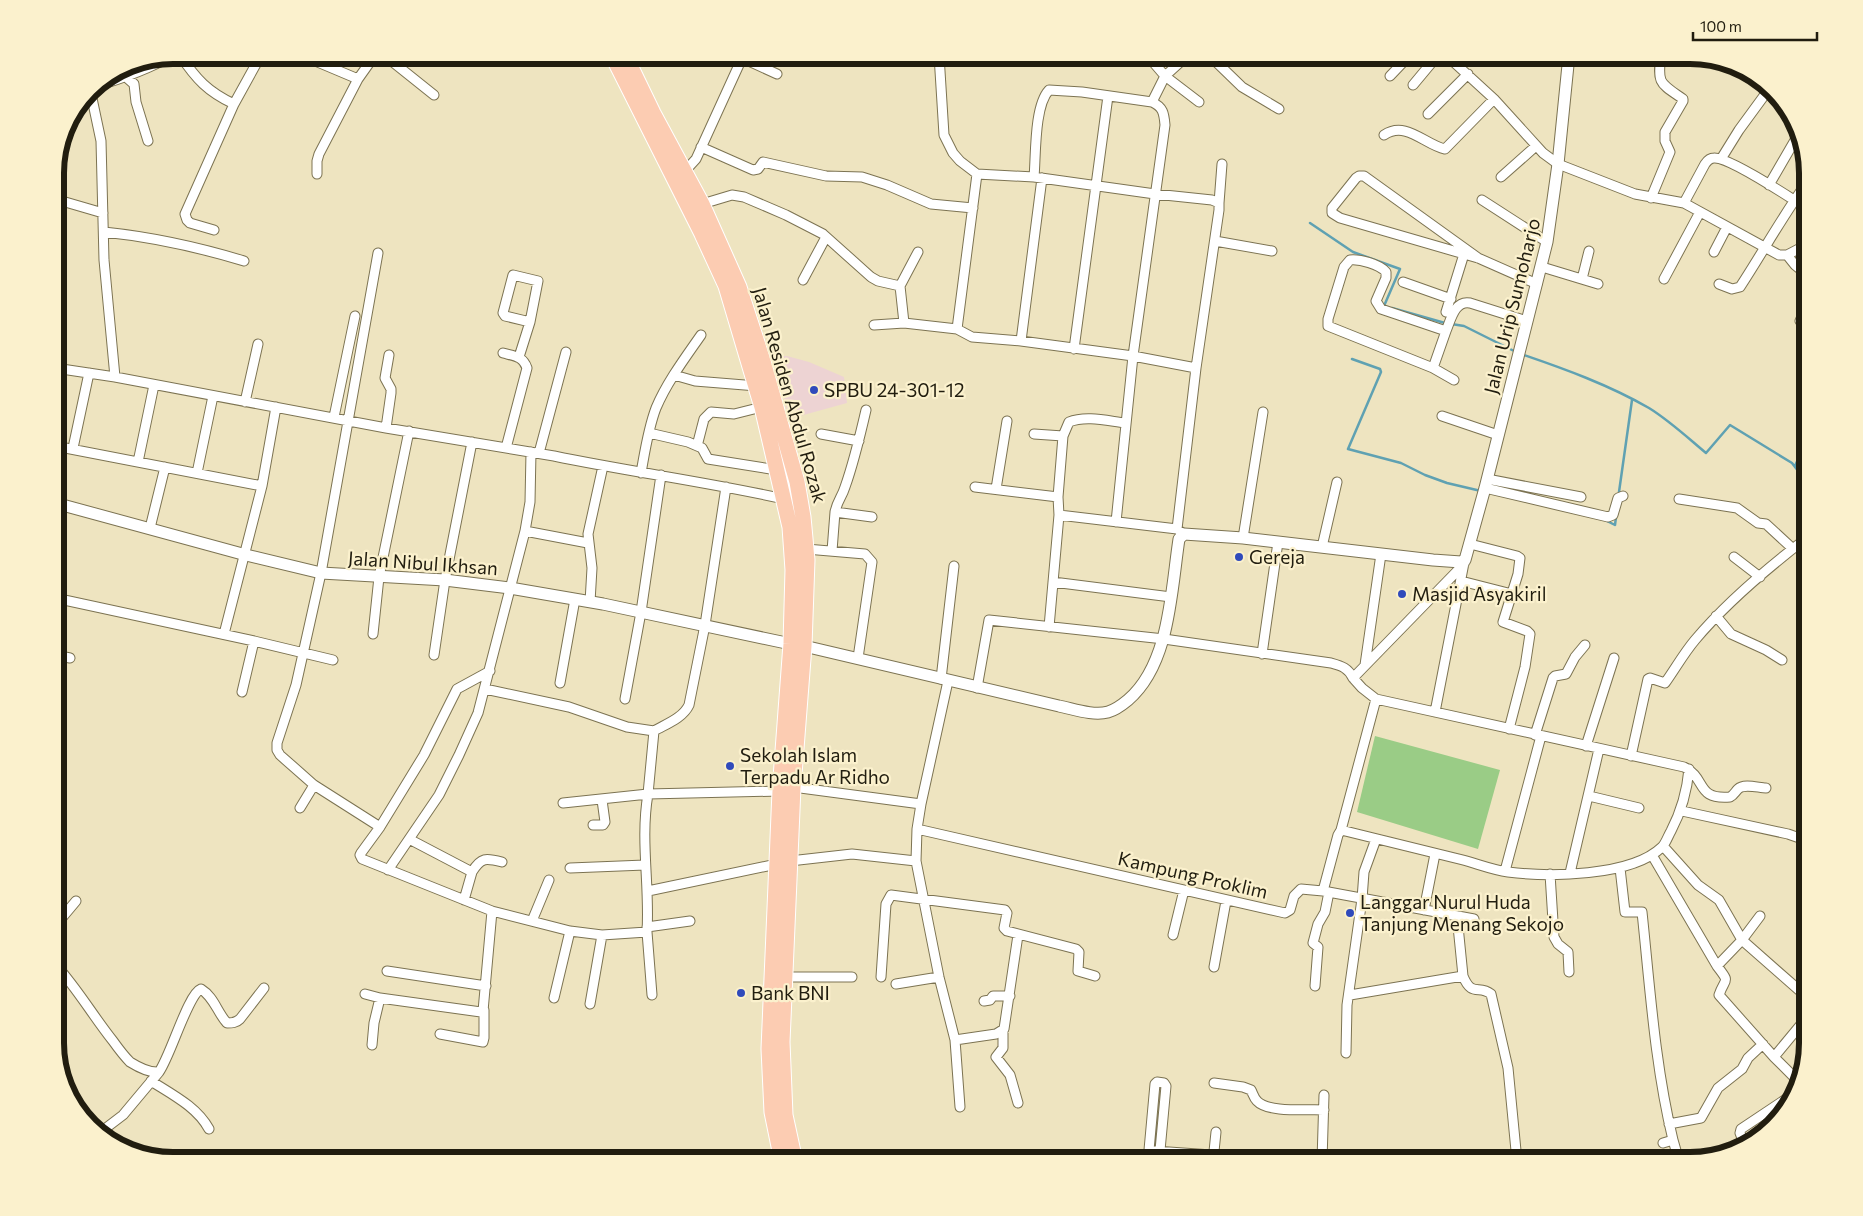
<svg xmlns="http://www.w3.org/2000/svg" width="1863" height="1216" font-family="Commissioner,sans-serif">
  <rect width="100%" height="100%" fill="#eee4c0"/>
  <!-- commercial -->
  <path fill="#edd3d3" d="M774,356H787L809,362L844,377L847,403L789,419Z"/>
  <!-- garden -->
  <path fill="#9acc86" d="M1375,736L1500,770L1478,849L1357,812Z"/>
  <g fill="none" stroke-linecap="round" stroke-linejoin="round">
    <!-- stream -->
    <path stroke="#5fa1b2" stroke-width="2.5" d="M1310,223L1353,252L1400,269L1384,306L1387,307
      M1392,308L1445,323L1464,326L1516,352
      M1521,354C1565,369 1609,385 1649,408C1670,421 1688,438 1706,453L1730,425L1792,463L1808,484
      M1352,359L1380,369L1381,372L1348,449L1401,463L1425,475L1447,483L1481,491
      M1795,466L1808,437
      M1619,492L1632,400
      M1605,520L1615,525L1616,517"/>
    <defs>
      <path id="minor" d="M180,55C196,79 208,92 234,104
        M301,55L358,79
        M384,55L434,95
        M863,55H877
        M939,55L944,135L953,153L960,161L977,174L1034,177L1155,194L1212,200L1219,203V210L1196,368L1177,529
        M1147,55L1165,76L1199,102
        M1209,55L1242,87L1279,109
        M1446,55L1494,99L1543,153L1558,164L1635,194L1684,203L1779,255H1787L1808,244
        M742,58L777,74
        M1390,76L1410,55
        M126,77L134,84L136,102L148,141
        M1413,85L1438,55
        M93,87C121,79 147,70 173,55
        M90,89L101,141L104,260L115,377
        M1428,114L1468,74
        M1384,135C1406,120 1425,145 1445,149L1494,99
        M701,147L753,170L758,169L763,162L826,176L862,177L887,185L931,204L973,208
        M1721,159L1739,130L1769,89
        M685,171L696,159L743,56
        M317,174V161L319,154L358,79L375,55
        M1034,177C1036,156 1034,106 1049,90L1082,92L1152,102
        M1501,177L1536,146
        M1769,185L1798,135
        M1651,198L1670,152L1665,141V132L1683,101V99C1660,83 1657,84 1661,55
        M55,199L103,213
        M1482,200L1547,242
        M1219,203L1222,164
        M1684,203L1705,164C1707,161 1710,158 1714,158C1727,157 1780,191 1794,200
        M702,204L732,195L744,197L786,215L823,234L871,277L878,281L900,286L904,323
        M214,230L190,223L187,220L185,214L234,104L261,55
        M104,232C152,237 198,247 244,261
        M1215,241L1272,251
        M1714,252L1727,227
        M378,253L321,573L296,685L277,743V750L280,755L314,785L380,827
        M1787,255L1795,265L1806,274L1803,282L1808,287
        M1478,258L1364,176H1359L1356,178L1332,208V213L1340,218L1478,258L1537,284
        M1350,260C1360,259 1379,264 1386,272V278L1376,301L1381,309L1446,331L1433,368L1328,326V319L1344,267Z
        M1542,267L1598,284
        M1582,279L1589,251
        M1664,279L1700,212
        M803,280L826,237
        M1403,282L1451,299
        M1719,284L1732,289L1740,287C1763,252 1783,215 1808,181
        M900,286L918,252
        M1446,312L1464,254
        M1800,321L1808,303
        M874,325L904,323L957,329L972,337L1021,341L1133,356L1196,368
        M957,329L977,174
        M1446,331C1451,319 1455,300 1470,303L1527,321
        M1021,341L1042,178
        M1074,349L1108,96
        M503,353C514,356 523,356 527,368L506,448
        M519,357L530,322L505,316L503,313L513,275L538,281L530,322
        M55,368L115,377L386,428L554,456C631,472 708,482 784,499
        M1433,368L1454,380
        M674,375L695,381L757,386
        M245,402L258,344
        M1442,416L1498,435
        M334,417L355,316
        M386,428L391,393V389L385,378L389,355
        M649,433L688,442L702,448L708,459L777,470
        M821,434L859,441
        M1034,434L1063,436
        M55,446L262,486
        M697,446L704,419L711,412L734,414L762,407
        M73,448L89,373
        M531,452L530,502L525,531L588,543
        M539,453L566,352
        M138,462L154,385
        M197,473L213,396
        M641,473C645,451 648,429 656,408C667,382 685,358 701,335
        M1487,479L1581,497
        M975,487L1058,497L1059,515
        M1485,488L1608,517L1613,515L1618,498L1623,496
        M996,489L1007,421
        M1058,497L1063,436L1069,422C1086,415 1108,421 1125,423
        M1679,499L1737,508L1758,523L1766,524L1792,548
        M835,512C837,501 842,497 845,487C854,462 860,436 866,410
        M1116,522L1133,356L1165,125C1164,113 1163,107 1152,102L1165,76L1188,55
        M150,528L165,467
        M1243,538L1263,412
        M1470,544L1517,556L1520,558L1518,574L1503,622L1527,631L1530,634L1525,667L1509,729
        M1322,547L1337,482
        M806,549L865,554L872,562L858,658
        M832,551L835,512L872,517
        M1734,557L1760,577
        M1464,564L1353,678L1362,688L1376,699L1684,767C1707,778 1695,800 1730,797C1734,795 1735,792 1738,789C1744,783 1759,788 1766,788
        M1461,581L1512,594
        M1053,582L1171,597
        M55,598L254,641L333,660
        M590,602L592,568L588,534L603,466
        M1716,616L1731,634L1766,650L1782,660
        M1049,627L1059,515L1177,529L1181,532
        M224,634L262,486L276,407
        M373,634L379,577L409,431
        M1262,654L1278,542
        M55,655L70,658
        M434,655L445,580L472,442
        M1365,665L1381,554
        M490,671L457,689L424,755L380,827L361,853L360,855L362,859L492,911L570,931L602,935L647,932C650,886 640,840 648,794L780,791
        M941,679L954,566
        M560,683L575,599
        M977,688L989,620L1164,639L1331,663C1342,666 1348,668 1353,678
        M485,689L569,707L627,727L654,731L648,794L563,803
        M242,692L254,641
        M625,699L641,612L661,475
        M1435,712L1464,563
        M654,731C666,724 683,718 689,705L705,625L726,487
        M1535,735L1553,678L1555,676L1566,674L1575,657L1585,645
        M1586,746L1614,658
        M1631,756L1648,679L1650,678L1665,683C1675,669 1684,653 1695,640C1726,603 1770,566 1808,537
        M793,787L921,804L948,681
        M1589,796L1639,808
        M921,804L917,829L1285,913L1290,910L1294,896L1301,889L1323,891L1474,919
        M300,808L314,785
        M1682,811L1788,834L1808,841
        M593,825H603L605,822L602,800
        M917,829L916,861L939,977L955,1040L960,1107
        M1341,830L1376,699
        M409,839L472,872L464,900
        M1663,846L1698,885L1719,900L1742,940L1760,916
        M1652,855L1717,966C1731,984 1725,977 1719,995L1774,1057L1797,1080
        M790,861L852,854L916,861
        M570,868L645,865
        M1620,868L1625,912H1642C1650,988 1655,1066 1673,1140L1663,1143
        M388,870L439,795L459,755L478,713L525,531
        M1505,871L1541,736
        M472,872C481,857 486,858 502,862
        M1570,873L1599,749
        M1550,874L1554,937L1558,944L1568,952L1569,972
        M648,891L777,864
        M1323,891L1338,835L1341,830C1382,840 1423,850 1463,860C1478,864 1493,870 1508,872C1548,877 1631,877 1662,847C1666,843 1668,836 1671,831C1682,810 1687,792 1689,769
        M1424,910L1435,854
        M1457,916L1463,976C1472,998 1479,984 1491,994L1508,1068L1517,1161
        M532,921L549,880
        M55,926L76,901
        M647,927L690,921
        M647,932L652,995
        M1173,935L1184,890
        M55,964C77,988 93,1016 113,1041C118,1048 124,1056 130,1062C138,1067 149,1073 159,1072C171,1055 188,994 201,989C214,997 217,1012 227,1023C232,1023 236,1023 240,1019L264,988
        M1717,966L1742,940L1808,998
        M1214,967L1226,901
        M387,971L486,986
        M786,977H852
        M881,977L886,904L891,895L1005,910L1007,913L1004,928L1007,931L1076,949L1079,952L1078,971L1095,976
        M896,984L939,977
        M1315,986L1318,947L1313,943L1318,924L1325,912L1329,892
        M365,994L380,998
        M1350,995L1463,976
        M554,998L570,931
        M984,1001L990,1000L993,996H1010
        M590,1004L602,935
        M1003,1030V1048L996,1057L1010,1075L1018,1103
        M440,1034L483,1042L484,1038V1010
        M955,1040L996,1034L1004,1029L1018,935
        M372,1045L374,1023L380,998L481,1012L483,1011L492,911
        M1346,1053L1347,1005L1362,899L1364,872L1376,839
        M1774,1057L1808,1016
        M151,1081C173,1095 197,1107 209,1129
        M1214,1083L1243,1087L1251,1090C1253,1094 1254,1098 1257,1101C1268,1113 1308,1109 1324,1110
        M1669,1124L1701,1118L1718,1088L1742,1069L1748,1058L1763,1044
        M102,1131L123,1115L159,1072
        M1673,1140L1679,1161
        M1745,1146L1740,1133L1741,1129L1792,1095
        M1155,1151L1297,1161
        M570,1159L578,1161
        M1148,1161L1155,1084L1157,1082L1164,1083L1166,1086L1159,1161
        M1213,1161L1216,1132
        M1322,1161L1324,1095"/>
      <path id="tertiary" d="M55,503L246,555L321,573L445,580L510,588L603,604L791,644
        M804,646L1059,706C1074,709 1093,716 1108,712C1115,710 1122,705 1128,700C1170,664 1171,591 1179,539L1184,534L1243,538L1433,560L1461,562L1465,560L1485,488L1547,242L1558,164L1569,55"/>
      <path id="trunk" d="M612,55L702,234L726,286L762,407L790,527L793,570L791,644L780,791L769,1049L772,1112L782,1161
        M625,55L653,113L702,204L739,287L763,361L797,482L803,517L807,560L804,646L793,787L782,1042L785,1115L795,1161"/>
    </defs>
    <!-- minor casing -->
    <use href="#minor" stroke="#7c7352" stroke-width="11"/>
    <!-- tertiary casing -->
    <use href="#tertiary" stroke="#7c7352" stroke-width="13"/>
    <!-- trunk casing -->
    <use href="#trunk" stroke="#fff" stroke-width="17"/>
    <!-- minor -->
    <use href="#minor" stroke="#fff" stroke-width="9"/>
    <!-- tertiary -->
    <use href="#tertiary" stroke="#fff" stroke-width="11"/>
    <!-- trunk -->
    <use href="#trunk" stroke="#fcccb2" stroke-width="15"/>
  </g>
  <!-- markers -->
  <g fill="#304abb" stroke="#fbf1cd" stroke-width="2">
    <circle cx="814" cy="390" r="5"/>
    <circle cx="1239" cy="557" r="5"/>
    <circle cx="1402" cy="594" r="5"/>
    <circle cx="730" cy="766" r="5"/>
    <circle cx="1350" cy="913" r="5"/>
    <circle cx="741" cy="993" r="5"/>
  </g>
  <g text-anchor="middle" stroke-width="4.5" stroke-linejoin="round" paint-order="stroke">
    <!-- street labels -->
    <g font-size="19" fill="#211d0f" stroke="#fbf1cd">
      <text transform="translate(1512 306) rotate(-76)" y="7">Jalan Urip Sumoharjo</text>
      <text transform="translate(790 395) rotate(74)" y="7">Jalan Residen Abdul Rozak</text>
      <text transform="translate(423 563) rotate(4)" y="7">Jalan Nibul Ikhsan</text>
      <text transform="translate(1193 875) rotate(13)" y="7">Kampung Proklim</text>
    </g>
    <!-- poi labels -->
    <g font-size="19" fill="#211d0f" stroke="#fbf1cd" text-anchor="start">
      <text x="824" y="397">SPBU 24-301-12</text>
      <text x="1249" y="564">Gereja</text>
      <text x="1412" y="601">Masjid Asyakiril</text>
      <text x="740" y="762">Sekolah Islam<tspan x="740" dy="22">Terpadu Ar Ridho</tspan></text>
      <text x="1360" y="909">Langgar Nurul Huda<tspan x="1360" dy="22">Tanjung Menang Sekojo</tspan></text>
      <text x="751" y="1000">Bank BNI</text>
    </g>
  </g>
  <!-- crop -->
  <path d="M0 0H1863V1216H0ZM173 64H1690A109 109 0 0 1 1799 173V1043A109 109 0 0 1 1690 1152H173A109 109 0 0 1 64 1043V173A109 109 0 0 1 173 64Z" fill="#fbf1cd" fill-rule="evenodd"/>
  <path fill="none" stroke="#211d0f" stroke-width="6" d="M173 64H1690A109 109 0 0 1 1799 173V1043A109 109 0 0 1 1690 1152H173A109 109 0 0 1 64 1043V173A109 109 0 0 1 173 64Z"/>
  <!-- scale -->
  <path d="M1693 32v8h124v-8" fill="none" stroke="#211d0f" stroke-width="2.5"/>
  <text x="1700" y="32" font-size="15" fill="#211d0f" stroke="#fbf1cd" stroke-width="4" paint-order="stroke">100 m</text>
</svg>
